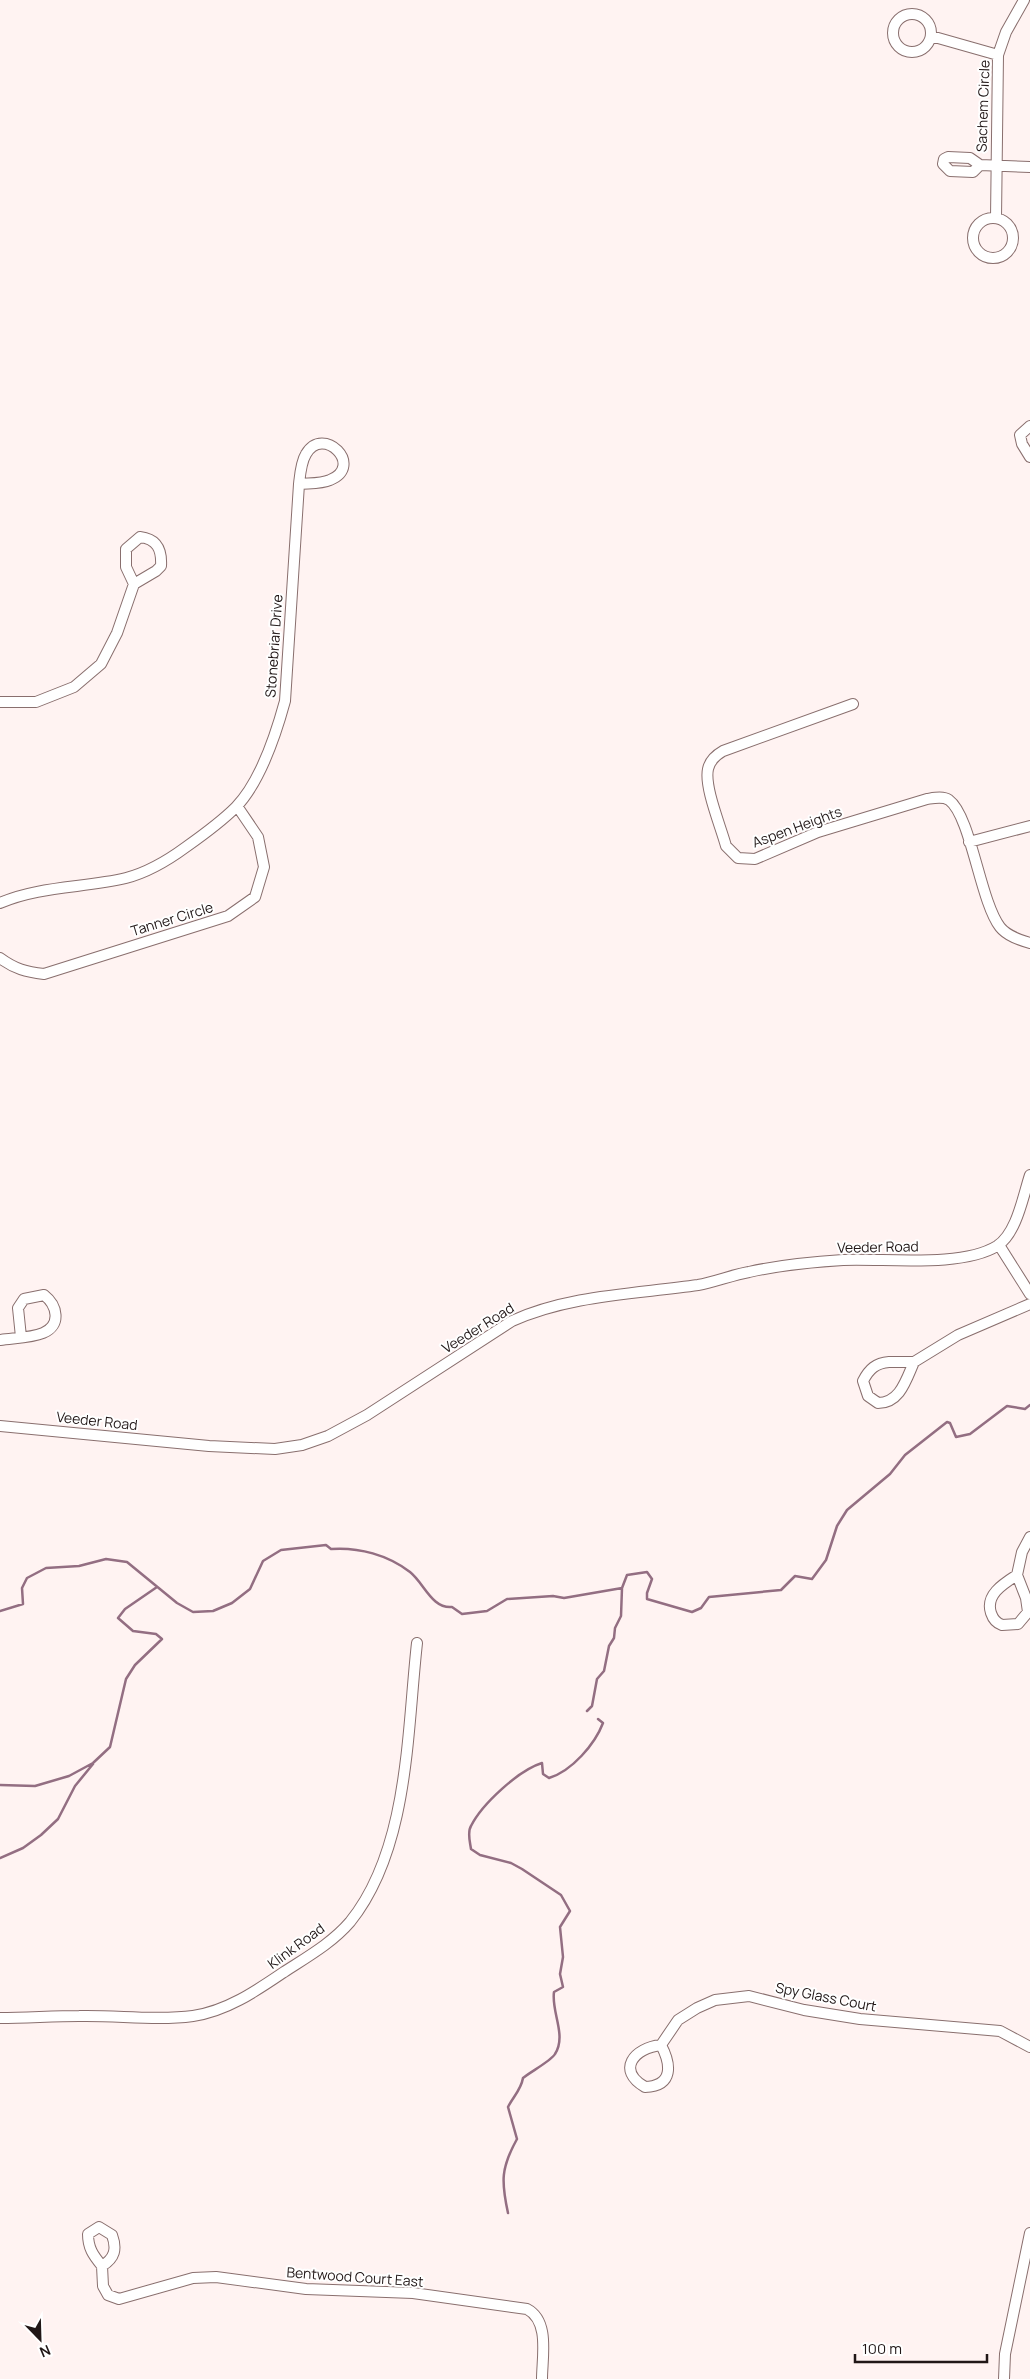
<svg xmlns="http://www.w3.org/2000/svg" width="1030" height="2379" font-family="Manrope,sans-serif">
  <rect width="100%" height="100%" fill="#fff3f2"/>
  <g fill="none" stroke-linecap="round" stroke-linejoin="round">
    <!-- stream -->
    <path stroke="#936e82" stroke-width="2.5" d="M0,1611L23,1604L22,1588L27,1578L46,1568L79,1566L106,1559L127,1562L177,1603L193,1612L213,1611L232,1603L250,1589L263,1561L281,1550L326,1545L331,1549C359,1547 388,1555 410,1572C424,1583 432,1609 452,1607L462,1614L487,1611L507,1599L553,1596L564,1598L622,1588
      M587,1711L592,1706L597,1679L604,1671L609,1646L614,1638L615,1628L621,1616L622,1588L627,1575L647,1572L652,1579L647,1593V1599L692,1612L701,1608L709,1597L781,1590L795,1576L812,1579L826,1560L837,1526L847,1510L890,1474L905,1455L947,1422L950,1423L956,1437L970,1434L1007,1406L1025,1409L1030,1405
      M0,1785L35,1786L69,1776L93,1763L110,1747L126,1679L135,1665L162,1639L156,1634L133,1631L118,1618L125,1609L157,1587
      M0,1858L23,1848L41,1835L58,1819L75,1786L93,1764
      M508,2213C501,2181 501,2168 517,2139L508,2107C513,2097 521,2090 523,2078C530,2072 551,2061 555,2054C567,2035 551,2012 554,1992L563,1987L560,1974L563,1957L560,1927L570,1911L561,1895L522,1869L511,1863L480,1855L471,1849C470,1842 467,1832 471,1826C482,1804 519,1770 542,1763L543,1774L549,1778C572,1771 595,1744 603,1723L598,1719"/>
    <defs>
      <path id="minor" d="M893 33a19 19 0 1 1 38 0a19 19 0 1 1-38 0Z
        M931,36L998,55
        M980,165L973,172L950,171L943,164L944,159L948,157L970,158L980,165L1030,167
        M973 238a20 20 0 1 1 40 0a20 20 0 1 1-40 0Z
        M996,218L998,55L1006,32L1024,0
        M1030,426L1020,435L1022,444L1030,457
        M0,702H36L74,687L101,664L117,633L134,584L156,571L161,566C162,549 157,539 140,537L126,549V567L134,584
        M853,704L723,751C716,755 710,760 708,769C704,787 721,827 726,846L738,858L755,859L818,832L927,799C934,798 943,796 949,800C971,816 980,901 1000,927C1007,936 1020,940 1030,943
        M969,842L1030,826
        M0,903C39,886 84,888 126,878C149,872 167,861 186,847C203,835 221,822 236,807C260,782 276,734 285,701L299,484C300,475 301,462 306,454C323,424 365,466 330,480C321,484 309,483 299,484
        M0,958C15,969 26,972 44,974L228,916L255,897L264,867L258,837L237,806
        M999,1245L1030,1294
        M0,1340C13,1338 31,1338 43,1333C62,1325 57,1305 44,1295L24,1299L18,1308L21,1337
        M889,1362H914C906,1380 900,1403 878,1403L868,1396L863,1381C869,1369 876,1363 889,1362Z
        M914,1362L958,1335L1030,1304
        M0,1426L209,1446L275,1449L302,1445L328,1436L367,1415L512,1321C569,1295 636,1294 698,1285C715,1282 732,1275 749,1272C780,1265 812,1262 843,1260C885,1258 961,1268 997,1246C1017,1233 1023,1196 1030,1175
        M1017,1575L1026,1598L1028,1612L1018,1624L1002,1625C996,1623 993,1619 991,1613C985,1595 1003,1584 1017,1575Z
        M1017,1575L1022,1552L1030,1537
        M0,2018C26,2018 53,2016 79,2016C117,2015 156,2021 193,2016C227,2011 256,1991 284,1972C307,1957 332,1943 350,1922C409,1849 407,1732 417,1643
        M661,2045L678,2020L697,2008L715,2000L749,1996L804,2010L860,2019L1000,2031L1030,2047
        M661,2045C671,2064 674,2086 645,2087C616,2070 634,2048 661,2045Z
        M99,2227L112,2235C117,2249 115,2258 102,2266C93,2255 88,2248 88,2234Z
        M102,2266L103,2286L108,2295L119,2299L193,2278L216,2277L306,2289L413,2293L527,2309C550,2321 542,2357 542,2379
        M1004,2379L1005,2354L1030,2233"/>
    </defs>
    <!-- minor casing -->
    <use href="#minor" stroke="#896f6e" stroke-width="12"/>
    <!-- minor -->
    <use href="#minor" stroke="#fff" stroke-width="10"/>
  </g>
  <g text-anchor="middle" stroke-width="4" stroke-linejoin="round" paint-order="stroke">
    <!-- street labels -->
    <g font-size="14" fill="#211717" stroke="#fff">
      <text transform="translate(983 106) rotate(-88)" y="5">Sachem Circle</text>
      <text transform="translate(274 646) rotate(-86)" y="5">Stonebriar Drive</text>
      <text transform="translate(797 827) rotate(-20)" y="5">Aspen Heights</text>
      <text transform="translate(172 919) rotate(-17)" y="5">Tanner Circle</text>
      <text transform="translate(878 1247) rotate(-1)" y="5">Veeder Road</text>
      <text transform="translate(478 1328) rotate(-32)" y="5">Veeder Road</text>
      <text transform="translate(97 1421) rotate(6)" y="5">Veeder Road</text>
      <text transform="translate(296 1946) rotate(-36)" y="5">Klink Road</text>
      <text transform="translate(826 1997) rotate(11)" y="5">Spy Glass Court</text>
      <text transform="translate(355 2277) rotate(4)" y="5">Bentwood Court East</text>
    </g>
  </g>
  <!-- north arrow -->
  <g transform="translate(40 2339) rotate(157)" stroke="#ffffff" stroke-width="4" paint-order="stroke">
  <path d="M0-4L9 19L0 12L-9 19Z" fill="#211717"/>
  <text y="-8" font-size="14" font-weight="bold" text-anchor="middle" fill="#211717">N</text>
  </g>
  <!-- scale -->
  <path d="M855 2354v8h132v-8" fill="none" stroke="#211717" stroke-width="2.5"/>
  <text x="862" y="2354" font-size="15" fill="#211717" stroke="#ffffff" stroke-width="4" paint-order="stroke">100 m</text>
</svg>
